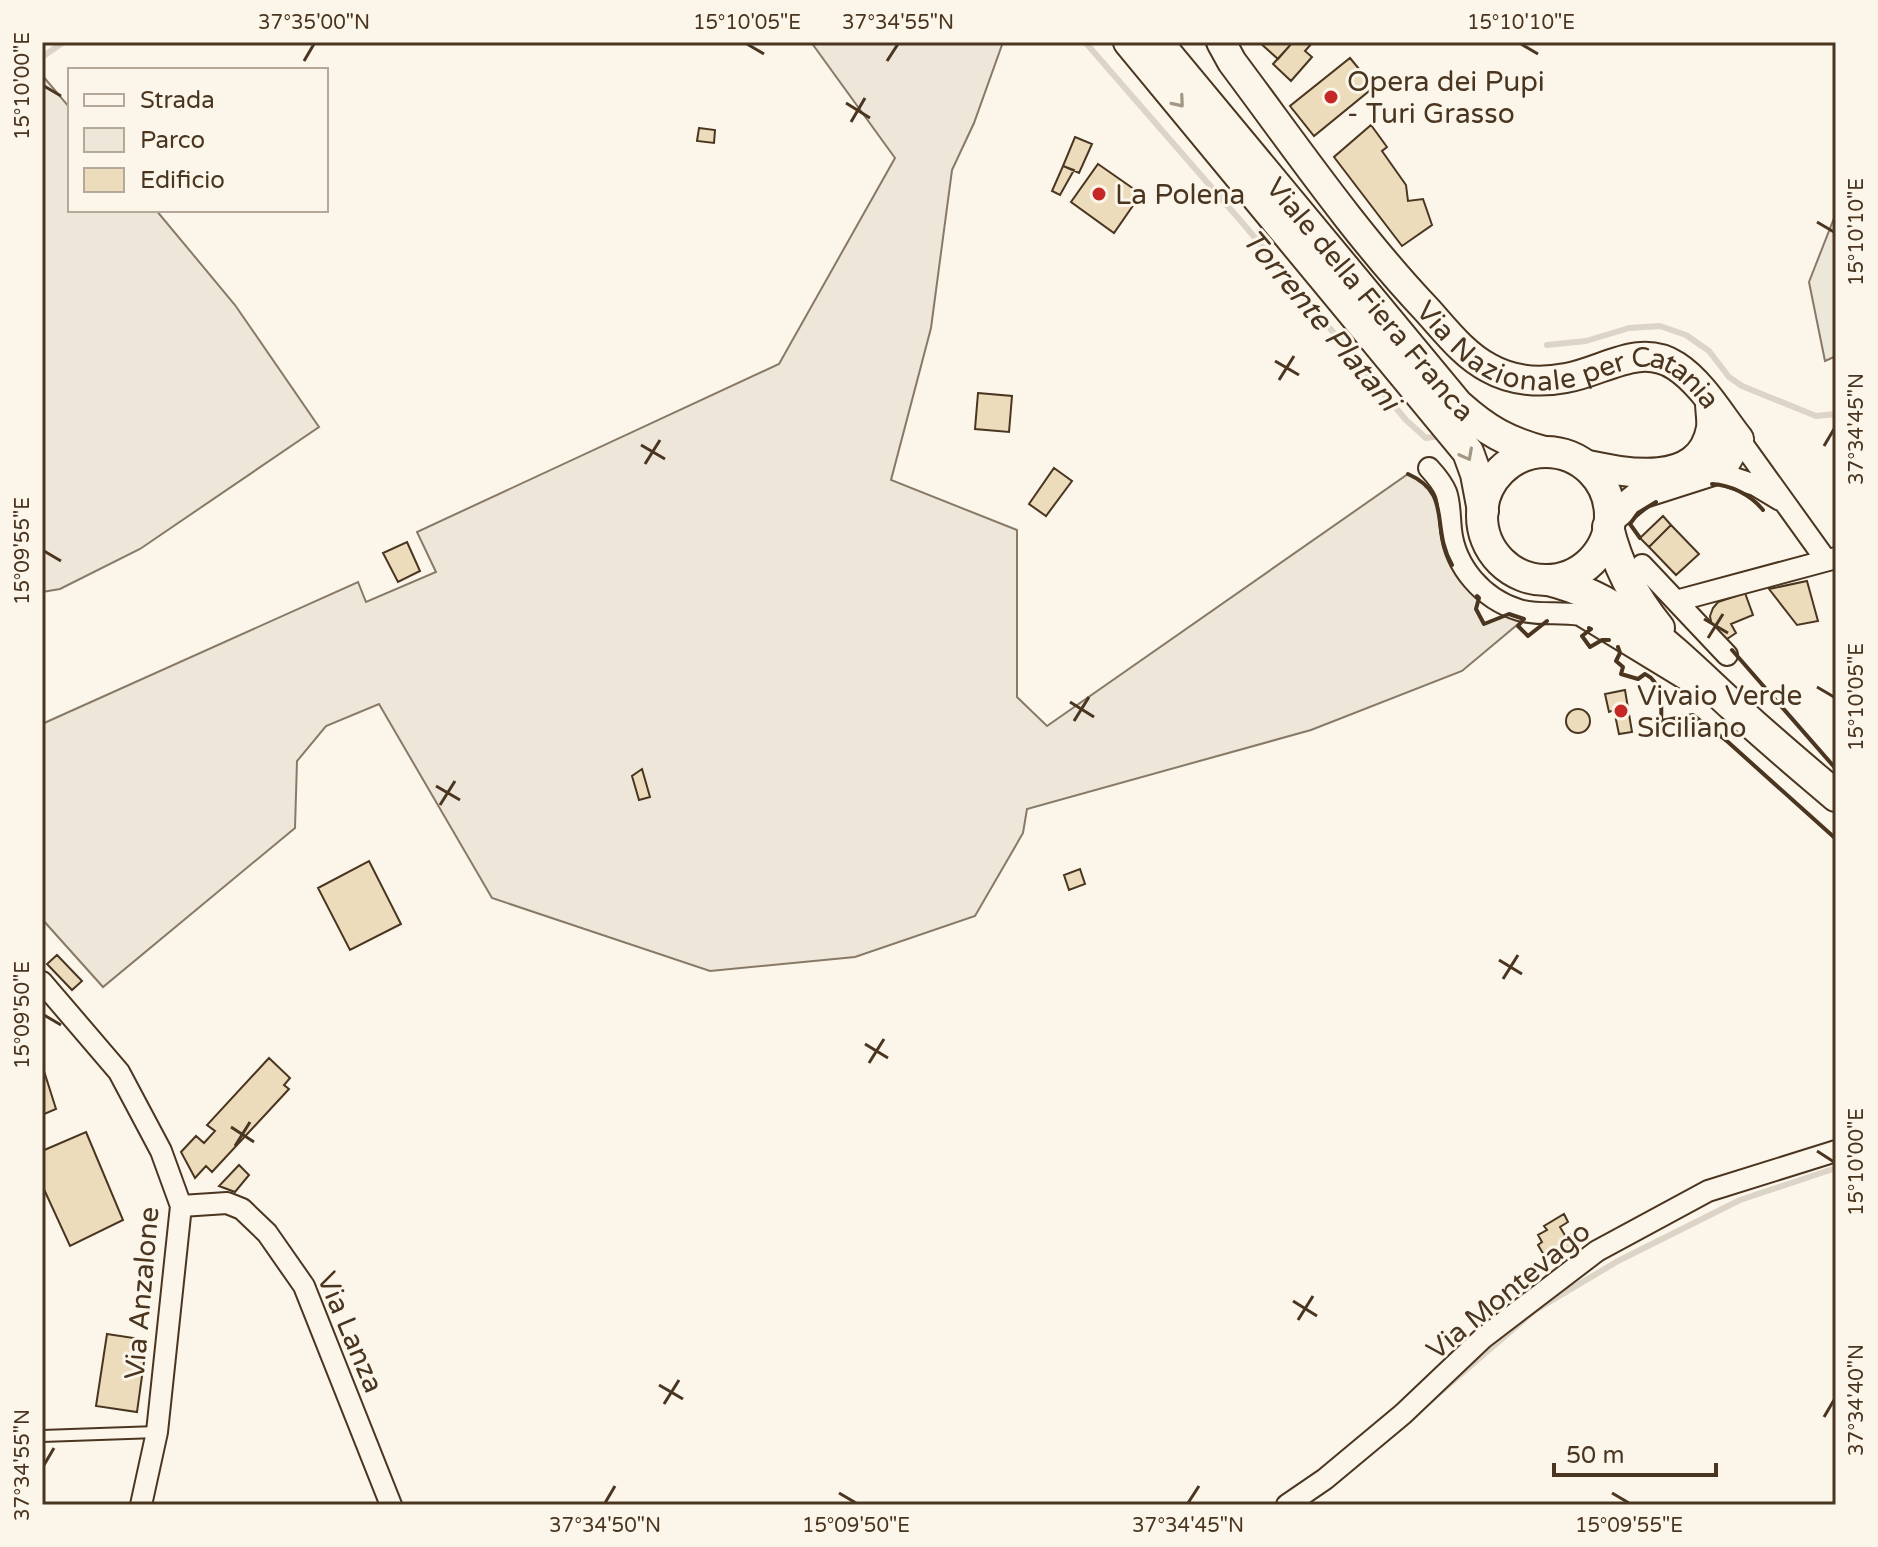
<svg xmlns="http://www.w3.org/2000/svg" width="1878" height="1547" font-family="'Varela Round',sans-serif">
  <rect width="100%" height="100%" fill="#fbf6e9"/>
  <!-- green -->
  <path fill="#ede6d9" stroke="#887966" stroke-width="2" d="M811,42H1003L974,123L952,170L931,328L891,480L1017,530V697L1047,726L1408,474C1450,493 1432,517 1446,553C1453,571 1466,584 1479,598L1476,609L1484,624L1509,614L1524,619L1462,671L1311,730L1027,809L1023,833L975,916L855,957L710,971L492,898L379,704L326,726L297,761L295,828L103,987L42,919V724L358,582L366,602L436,572L417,532L779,364L895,158Z
    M42,75L70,108V210H156L235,305L319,427L140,549L60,589L42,592Z"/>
  <!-- parking -->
  <path fill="#ede7d9" stroke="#887966" stroke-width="2" d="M1836,213V356L1825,361L1809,282Z"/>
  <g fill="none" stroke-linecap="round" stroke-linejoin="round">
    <!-- stream -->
    <path stroke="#dcd4c6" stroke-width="6" d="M1085,42L1246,227L1406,420L1426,438L1441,436
      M42,57L64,42
      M1547,345L1586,341L1629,328L1660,326L1686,335L1709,351L1729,377L1742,386L1816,416L1836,414
      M1431,1400L1534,1311L1618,1261L1740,1200L1836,1168"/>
  </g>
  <!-- building -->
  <path fill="#ecdcbc" stroke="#4a3520" stroke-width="2" d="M1259,42H1293L1278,59Z
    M1293,42H1313L1305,51L1312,57L1291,81L1273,64Z
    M1350,58L1374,87L1314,136L1290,106Z
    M1371,125L1387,147L1382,151L1406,185L1408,201L1423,199L1432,225L1402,246L1334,157Z
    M699,128L715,130L714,143L697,141Z
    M1075,137L1092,144L1079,173L1063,166Z
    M1098,164L1141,194L1114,233L1071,202Z
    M1063,166L1074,170L1060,195L1052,191Z
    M978,393L1012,396L1009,432L975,429Z
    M1054,468L1072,481L1046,516L1029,504Z
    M1663,516L1671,525L1649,547L1640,538Z
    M1671,525L1699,554L1676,575L1649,547Z
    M407,542L420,571L398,582L383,553Z
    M1807,581L1818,621L1797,625L1769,589Z
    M1745,593L1753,615L1731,624L1736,633L1724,641L1712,627L1710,616L1713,608L1718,602Z
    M1625,690L1632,732L1619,734L1614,710L1609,712L1605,694Z
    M1566 721a12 12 0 1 1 24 0a12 12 0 1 1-24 0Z
    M642,769L650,797L639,800L632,776Z
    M369,861L401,924L350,950L318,888Z
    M1080,869L1085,884L1069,890L1064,875Z
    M57,955L82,981L72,990L47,964Z
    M269,1058L290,1078L284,1085L289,1089L212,1172L206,1166L195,1178L181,1152L196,1136L204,1143L215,1131L207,1125Z
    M44,1071L56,1109L42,1115V1072Z
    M86,1132L123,1220L70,1246L42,1185V1151Z
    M239,1165L249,1175L235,1192L219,1186Z
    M1564,1214L1568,1222L1560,1227L1566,1237L1575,1232L1582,1242L1548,1262L1538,1245L1542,1242L1538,1235L1547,1230L1544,1226Z
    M107,1334L147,1340L137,1412L96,1406Z"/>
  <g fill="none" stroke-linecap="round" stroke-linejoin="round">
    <defs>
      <path id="lane" d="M42,1436L157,1432"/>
      <path id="street" d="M1730,445L1739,439L1826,560
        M1429,468C1452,493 1448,499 1451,530C1455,567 1483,599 1519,610C1539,616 1560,611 1580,615L1703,690
        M1713,471L1755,485L1780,500
        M1642,565L1727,655
        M1676,601L1836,558
        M42,982L119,1072L161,1151L181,1206L157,1432L141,1505
        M181,1206L227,1203L242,1209L267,1233L304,1286L391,1505
        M1287,1505L1325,1479L1403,1414L1483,1338L1597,1251L1708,1191L1836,1151"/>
      <g id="secondary">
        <path id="s1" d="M1221,42L1232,62C1295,146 1355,234 1427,310C1446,331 1464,355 1489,368C1512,381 1540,383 1566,378C1603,372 1639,342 1676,366C1702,383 1720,415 1739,439L1726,462L1713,471L1641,494L1609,520"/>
        <path d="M1583,464C1625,473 1700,489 1711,428C1712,420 1710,410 1710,403"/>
      </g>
      <g id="primary">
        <path d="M1129,42L1468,452L1476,474L1483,511"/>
        <path id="s2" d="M1157,42L1458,405C1487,431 1507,442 1544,452"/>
        <circle cx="1546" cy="516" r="64"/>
        <path d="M1608,527C1617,565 1635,599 1659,628"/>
        <path d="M1548,580C1626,599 1676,654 1734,707C1767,738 1802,767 1836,796"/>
      </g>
    </defs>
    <!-- lane casing -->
    <use href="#lane" stroke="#4a3520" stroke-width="14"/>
    <!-- street casing -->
    <use href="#street" stroke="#4a3520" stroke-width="24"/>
    <!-- secondary casing -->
    <use href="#secondary" stroke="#4a3520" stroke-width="32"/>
    <!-- primary casing -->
    <use href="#primary" stroke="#4a3520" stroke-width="34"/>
    <!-- lane -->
    <use href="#lane" stroke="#fbf6e9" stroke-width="10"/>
    <!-- street -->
    <use href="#street" stroke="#fbf6e9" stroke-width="20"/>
    <!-- secondary -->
    <use href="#secondary" stroke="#fbf6e9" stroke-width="28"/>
    <!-- primary -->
    <use href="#primary" stroke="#fbf6e9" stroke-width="30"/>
    <!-- wall -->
    <path stroke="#4a3520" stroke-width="4" d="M1408,474C1453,494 1430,526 1452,565
      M1712,484C1731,485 1751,495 1763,510
      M1640,538L1630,524L1638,513L1656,502
      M1477,596L1479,598L1476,609L1484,624L1509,614L1524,619L1518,626L1528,636L1547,621
      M1589,628L1591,629L1582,636L1590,647L1602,640H1609
      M1618,647L1620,653L1616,661L1623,667L1621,674L1638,679L1645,674C1662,682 1662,704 1661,721L1693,715L1728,742L1836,839
      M1732,650L1836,769"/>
  </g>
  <!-- one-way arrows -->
  <defs><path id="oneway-chevron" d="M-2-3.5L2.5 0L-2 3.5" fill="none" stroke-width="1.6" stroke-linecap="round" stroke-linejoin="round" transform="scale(2)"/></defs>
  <g stroke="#a29684">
    <use href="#oneway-chevron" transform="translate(1179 102) rotate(50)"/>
    <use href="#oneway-chevron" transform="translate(1467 455) rotate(62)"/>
  </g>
  <!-- ticks -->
  <path fill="none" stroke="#4a3520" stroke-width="3" d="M747,44L764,54M1521,44L1538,54M304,61L314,44M887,61L898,44M44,86L61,96M846,103L870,118M851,122L865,98M1817,222L1834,232M1275,361L1299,375M1279,380L1294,356M641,445L665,459M1824,446L1834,429M645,464L660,440M44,551L61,561M1704,619L1728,633M1708,638L1723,614M1817,687L1834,697M1070,702L1094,717M1074,721L1089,697M436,786L460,800M440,805L455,781M1499,960L1522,974M1503,979L1518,955M44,1015L61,1025M865,1044L888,1058M869,1063L884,1039M231,1127L254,1142M235,1146L250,1122M1817,1151L1834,1162M1293,1301L1317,1316M1298,1320L1313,1296M659,1385L683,1399M664,1404L679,1380M1824,1417L1834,1400M44,1465L54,1448M839,1493L856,1503M1612,1493L1629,1503M605,1503L615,1486M1188,1503L1199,1486"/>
  <!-- markers -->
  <g fill="#c62828" stroke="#fbf6e9" stroke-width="3">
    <circle cx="1331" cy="97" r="8"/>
    <circle cx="1099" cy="194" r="8"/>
    <circle cx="1621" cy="711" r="8"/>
  </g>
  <g text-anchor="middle" stroke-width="6" stroke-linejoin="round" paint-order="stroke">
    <!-- poi labels -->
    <g font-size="28" fill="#4a3520" stroke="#fbf6e9" text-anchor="start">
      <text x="1347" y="91">Opera dei Pupi<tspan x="1347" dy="32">- Turi Grasso</tspan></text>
      <text x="1115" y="204">La Polena</text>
      <text x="1637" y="705">Vivaio Verde<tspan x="1637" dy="32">Siciliano</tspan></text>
    </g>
    <!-- street labels -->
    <g font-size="28" fill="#4a3520" stroke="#fbf6e9">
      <text dy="10" stroke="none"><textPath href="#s2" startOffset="334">Viale della Fiera Franca</textPath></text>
      <text dy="10" stroke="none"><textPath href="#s1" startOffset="502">Via Nazionale per Catania</textPath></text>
      <text transform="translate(1508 1290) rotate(-39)" y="10">Via Montevago</text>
      <text transform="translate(141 1293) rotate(-85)" y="10">Via Anzalone</text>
      <text transform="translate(351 1332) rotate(67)" y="10">Via Lanza</text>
    </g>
    <!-- water labels -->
    <g font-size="30" font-style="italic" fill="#4a3520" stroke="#fbf6e9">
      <text transform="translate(1321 320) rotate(50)" y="10">Torrente Platani</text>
    </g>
  </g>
  <!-- border -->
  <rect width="1878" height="1547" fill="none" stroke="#fbf6e9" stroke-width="88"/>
  <!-- legend -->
  <rect x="68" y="68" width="260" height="144" fill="#fbf6e9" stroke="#b4a999" stroke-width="2"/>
  <rect x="84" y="94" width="40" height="12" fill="#fbf6e9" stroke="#b4a999" stroke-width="2"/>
  <text x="140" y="108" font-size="24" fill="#4a3520">Strada</text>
  <rect x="84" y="128" width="40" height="24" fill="#ede6d9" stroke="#b4a999" stroke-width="2"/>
  <text x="140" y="148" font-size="24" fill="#4a3520">Parco</text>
  <rect x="84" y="168" width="40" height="24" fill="#ecdcbc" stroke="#b4a999" stroke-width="2"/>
  <text x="140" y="188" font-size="24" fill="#4a3520">Edificio</text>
  <!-- scale -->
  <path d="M1554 1463v12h162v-12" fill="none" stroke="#4a3520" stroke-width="4"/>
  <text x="1566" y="1463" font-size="24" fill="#4a3520" stroke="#fbf6e9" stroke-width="6" paint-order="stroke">50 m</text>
  <rect x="44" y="44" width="1790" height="1459" fill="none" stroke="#4a3520" stroke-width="3"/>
  <g font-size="20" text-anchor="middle" fill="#4a3520">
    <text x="314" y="29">37°35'00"N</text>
    <text x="747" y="29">15°10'05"E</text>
    <text x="898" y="29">37°34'55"N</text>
    <text x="1521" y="29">15°10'10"E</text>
    <text transform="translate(22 86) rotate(-90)" y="7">15°10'00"E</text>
    <text transform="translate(1856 232) rotate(-90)" y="7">15°10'10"E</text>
    <text transform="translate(1856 429) rotate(-90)" y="7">37°34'45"N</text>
    <text transform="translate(22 551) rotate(-90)" y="7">15°09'55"E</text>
    <text transform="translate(1856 697) rotate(-90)" y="7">15°10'05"E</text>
    <text transform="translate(22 1015) rotate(-90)" y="7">15°09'50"E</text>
    <text transform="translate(1856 1162) rotate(-90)" y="7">15°10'00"E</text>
    <text transform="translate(1856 1400) rotate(-90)" y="7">37°34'40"N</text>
    <text transform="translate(22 1465) rotate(-90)" y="7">37°34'55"N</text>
    <text x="605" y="1532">37°34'50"N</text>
    <text x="856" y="1532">15°09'50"E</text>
    <text x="1188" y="1532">37°34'45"N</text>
    <text x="1629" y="1532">15°09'55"E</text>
  </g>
</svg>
